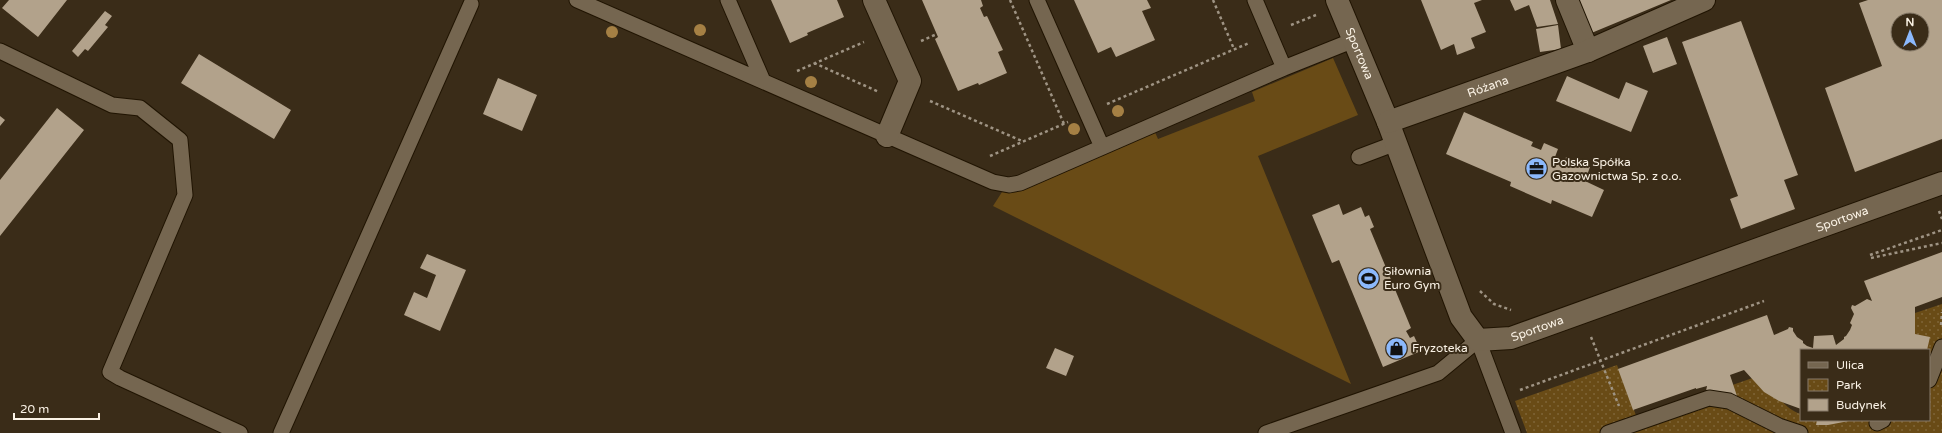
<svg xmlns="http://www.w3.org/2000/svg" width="1942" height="433" font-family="'Varela Round',sans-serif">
  <defs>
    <pattern id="park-dots" width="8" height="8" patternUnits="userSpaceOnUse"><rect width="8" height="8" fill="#694b16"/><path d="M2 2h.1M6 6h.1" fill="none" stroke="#7f6538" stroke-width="1.8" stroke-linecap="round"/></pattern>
  </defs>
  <rect width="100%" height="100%" fill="#3a2c18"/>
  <!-- grass -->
  <path fill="#694b16" d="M1333,58L1358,115L1258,156L1351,384L993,206L1002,192L1154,130L1158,139L1255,101L1252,92Z"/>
  <!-- park -->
  <path fill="url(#park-dots)" d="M1942,304V433H1527L1515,401L1617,365L1637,418L1767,373C1774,390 1782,408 1801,414V420H1929V350H1915L1909,315Z"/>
  <!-- building -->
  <path fill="#b2a28b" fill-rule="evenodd" d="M9,0H67L38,37L2,8Z
    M771,0H837L844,17L807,33L808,35L790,43Z
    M922,0H981L983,6L980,8L984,17L987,16L1003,50L998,52L1007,73L979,85L978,83L958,91L935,39L938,37Z
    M1074,0H1147L1151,8L1142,11L1155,40L1116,57L1111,47L1098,53Z
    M1421,0H1482L1474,3L1486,32L1471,38L1475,48L1457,55L1454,44L1441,50Z
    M1510,0H1550L1558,24L1537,27L1529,5L1515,11Z
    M1575,0H1671L1589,34Z
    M1868,0H1942V139L1855,172L1825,88L1882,66L1859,3ZM1898,20H1922V44H1898Z
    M105,11L112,16L105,25L108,27L88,51L85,49L78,57L72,51Z
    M1741,21L1798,175L1784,180L1795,209L1741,229L1730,199L1738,196L1682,42Z
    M1558,25L1561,49L1540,52L1536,29Z
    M1667,37L1677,64L1653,73L1643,46Z
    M199,54L291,110L274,139L181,83Z
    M1567,76L1619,99L1626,82L1648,91L1631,132L1556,101Z
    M498,78L537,95L522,131L483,114Z
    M57,108L84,130L0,236V180Z
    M1464,112L1533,142L1531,146L1541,150L1544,143L1558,149L1555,157L1565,161L1566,157L1590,167L1585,181L1604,190L1592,217L1552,200L1551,204L1510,186L1511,182L1446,154Z
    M0,116L5,120L0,126Z
    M1339,204L1343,215L1361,207L1365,217L1369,215L1374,227L1370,229L1411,328L1406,331L1410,338L1414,336L1421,351L1383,367L1339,260L1332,263L1312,215Z
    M1942,252V297L1915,307V334L1930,337L1927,350H1801V409L1779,401L1764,392L1744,370L1730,375L1737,396L1706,391L1707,386L1696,389V388L1633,410L1618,369L1767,315L1774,335L1788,329L1789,327L1793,328V331L1797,337L1803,341V343L1807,346L1813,348L1814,336L1833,335L1836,345L1844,339V337L1846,336L1850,330L1852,325L1850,323L1854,314L1851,308L1852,305L1855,306L1867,299L1872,301L1864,281Z
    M427,254L466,270L440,331L404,315L414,292L427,298L436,275L420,268Z
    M1055,348L1074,356L1066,376L1046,368Z
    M1817,420H1854L1828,425H1816Z"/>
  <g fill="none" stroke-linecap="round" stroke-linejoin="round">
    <defs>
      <path id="lane" d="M577,0L993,182L1009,185L1020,183L1284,68L1354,40
        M728,0L763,81
        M1037,0L1102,147
        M1255,0L1284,68
        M0,51L112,105L140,108L180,140L185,195L110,372L120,378L240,433
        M1359,157L1396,143
        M1929,380L1942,347
        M1877,423L1883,420
        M281,433L471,4
        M1266,433L1438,373L1478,340L1513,433
        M1608,433L1709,398L1729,401L1779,426L1800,433"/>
      <g id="street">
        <path d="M874,0L910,81L887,136"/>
        <path id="s1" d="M1337,0L1388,122L1461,317L1478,340L1511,338L1942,183"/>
        <path d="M1567,0L1588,51"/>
        <path id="s2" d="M1388,122L1588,51L1704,0"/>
      </g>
    </defs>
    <!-- lane casing -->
    <use href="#lane" stroke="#201402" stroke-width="17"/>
    <!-- street casing -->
    <use href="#street" stroke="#201402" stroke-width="24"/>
    <!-- path -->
    <path stroke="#9f9484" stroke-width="2.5" stroke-dasharray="3 3" stroke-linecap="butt" d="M1010,0L1064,124
      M1213,0L1234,49
      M1291,25L1316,15
      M921,41L937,34
      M814,63L879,92
      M797,71L864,42
      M930,101L1022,141
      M1107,104L1249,43
      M990,156L1068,122
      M1939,211L1942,219
      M1870,255L1942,230
      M1871,258L1942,243
      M1480,291L1494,304L1511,310
      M1941,325L1942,312
      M1591,337L1619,406
      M1520,390L1764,301"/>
    <!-- lane -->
    <use href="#lane" stroke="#756650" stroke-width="15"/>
    <!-- street -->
    <use href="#street" stroke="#756650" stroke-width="22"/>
  </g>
  <!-- trees -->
  <g fill="#a58044">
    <circle cx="700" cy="30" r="6"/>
    <circle cx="612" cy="32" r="6"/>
    <circle cx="811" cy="82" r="6"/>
    <circle cx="1118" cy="111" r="6"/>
    <circle cx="1074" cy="129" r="6"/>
  </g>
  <!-- icons -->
  <defs>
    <symbol id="office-disc" viewBox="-11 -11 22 22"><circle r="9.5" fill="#8cb9fc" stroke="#3a2c18"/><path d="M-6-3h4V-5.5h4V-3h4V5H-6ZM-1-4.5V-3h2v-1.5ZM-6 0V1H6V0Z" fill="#111"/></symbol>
    <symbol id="stadium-disc" viewBox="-11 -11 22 22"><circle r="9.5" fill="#8cb9fc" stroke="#3a2c18"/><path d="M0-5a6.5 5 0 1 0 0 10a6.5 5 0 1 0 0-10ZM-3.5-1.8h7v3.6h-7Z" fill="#111"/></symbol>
    <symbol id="shop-disc" viewBox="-11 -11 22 22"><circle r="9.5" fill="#8cb9fc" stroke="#3a2c18"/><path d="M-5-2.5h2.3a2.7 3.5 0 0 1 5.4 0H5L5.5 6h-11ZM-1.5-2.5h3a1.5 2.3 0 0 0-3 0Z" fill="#111"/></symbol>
  </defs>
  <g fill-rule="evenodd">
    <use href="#office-disc" x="1524" y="156" width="25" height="25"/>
    <use href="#stadium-disc" x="1356" y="266" width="25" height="25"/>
    <use href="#shop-disc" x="1384" y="336" width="25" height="25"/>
  </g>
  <g text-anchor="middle" stroke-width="4" stroke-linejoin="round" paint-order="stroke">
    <!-- street labels -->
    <g font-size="12" fill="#faf2e5" stroke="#3a2c18">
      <text dy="4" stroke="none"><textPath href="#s1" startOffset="58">Sportowa</textPath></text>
      <text dy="4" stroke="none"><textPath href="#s2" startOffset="106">Różana</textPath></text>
      <text dy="4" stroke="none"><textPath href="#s1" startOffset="754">Sportowa</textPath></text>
      <text dy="4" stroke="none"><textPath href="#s1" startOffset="430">Sportowa</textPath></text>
    </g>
    <!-- poi labels -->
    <g font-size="12" fill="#faf2e5" stroke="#3a2c18" text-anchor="start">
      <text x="1552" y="166">Polska Spółka<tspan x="1552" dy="14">Gazownictwa Sp. z o.o.</tspan></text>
      <text x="1384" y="275">Siłownia<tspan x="1384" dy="14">Euro Gym</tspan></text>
      <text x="1412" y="352">Fryzoteka</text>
    </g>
  </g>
  <!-- legend -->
  <rect x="1800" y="349" width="130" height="72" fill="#3a2c18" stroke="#877b6a"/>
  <rect x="1808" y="362" width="20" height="6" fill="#756650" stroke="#877b6a"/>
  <text x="1836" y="369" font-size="12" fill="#faf2e5">Ulica</text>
  <rect x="1808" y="379" width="20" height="12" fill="url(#park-dots)" stroke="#877b6a"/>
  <text x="1836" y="389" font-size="12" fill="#faf2e5">Park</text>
  <rect x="1808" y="399" width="20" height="12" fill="#b2a28b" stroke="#877b6a"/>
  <text x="1836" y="409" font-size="12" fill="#faf2e5">Budynek</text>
  <!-- north arrow -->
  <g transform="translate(1910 32)"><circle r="19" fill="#3a2c18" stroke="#877b6a"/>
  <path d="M0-3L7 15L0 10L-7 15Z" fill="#8cb9fc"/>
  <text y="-6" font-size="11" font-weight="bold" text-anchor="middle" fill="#faf2e5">N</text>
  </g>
  <!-- scale -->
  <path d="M14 413v6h85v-6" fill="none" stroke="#faf2e5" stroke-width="2"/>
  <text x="20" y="413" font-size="12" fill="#faf2e5" stroke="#3a2c18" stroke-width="3" paint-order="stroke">20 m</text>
</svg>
